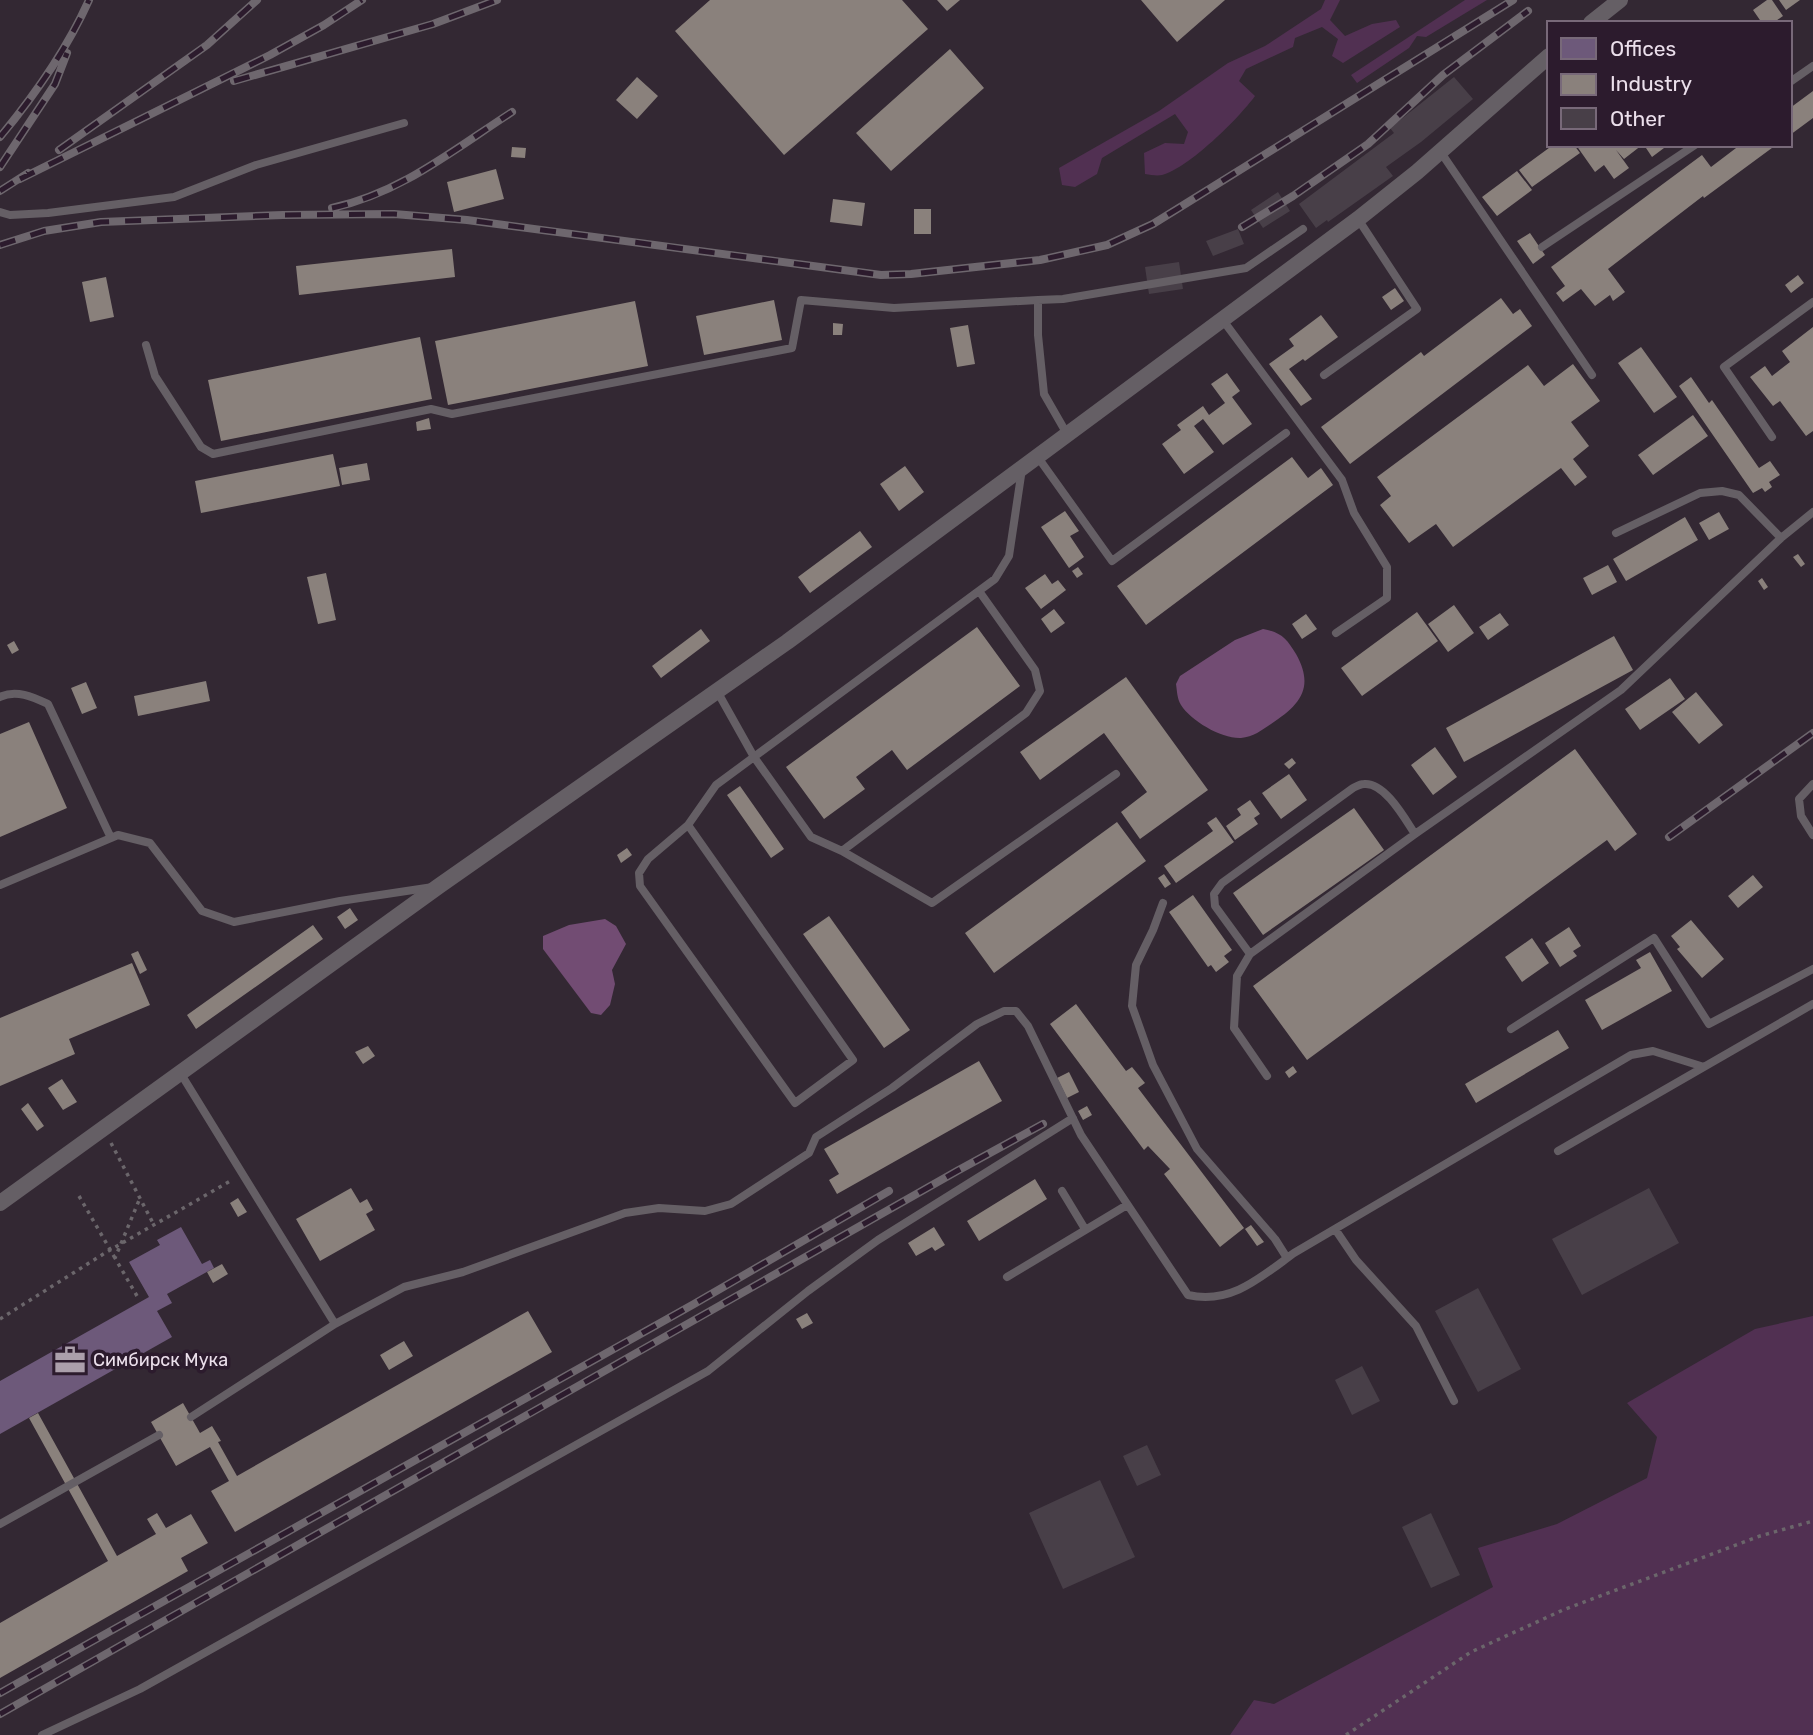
<svg xmlns="http://www.w3.org/2000/svg" width="1813" height="1735" font-family="Rubik,sans-serif">
  <rect width="100%" height="100%" fill="#332833"/>
  <!-- green -->
  <path fill="#513052" d="M1325,0H1340L1330,20L1345,36L1372,24L1396,20L1400,27L1343,63L1332,56L1338,39L1322,27L1295,38L1293,47L1246,69L1239,81L1255,96C1239,118 1189,168 1162,175C1157,176 1151,175 1145,174L1144,153L1165,143L1184,144L1188,132L1175,114L1102,158L1097,174L1075,187L1062,185L1059,168L1159,111L1228,63L1265,46L1321,9Z
    M1465,0H1487L1426,37L1417,36L1409,48L1357,83L1351,75Z
    M1813,1316V1735H1230L1254,1700L1274,1704L1493,1587L1478,1548L1557,1524L1647,1478L1657,1437L1627,1403L1755,1329Z"/>
  <!-- water -->
  <path fill="#724c73" d="M1263,629C1281,632 1287,639 1296,654C1315,688 1300,705 1271,724C1262,730 1253,737 1241,738C1222,739 1191,721 1181,705C1177,699 1177,690 1176,684L1180,676L1235,640Z
    M605,919L616,926L626,944L612,970L615,984L610,1005L601,1015L591,1013L543,949V936L569,925Z"/>
  <!-- offices -->
  <path fill="#6d597a" d="M181,1227L202,1264L210,1260L214,1268L167,1294L172,1303L157,1311L172,1337L0,1434V1381L149,1297L129,1262L160,1245L157,1240Z"/>
  <!-- industry -->
  <path fill="#8a817c" d="M710,0H902L928,29L784,155L675,31Z
    M937,0H960L947,11Z
    M1141,0H1225L1177,42Z
    M1767,0H1772L1783,16L1773,23H1762L1753,10Z
    M1779,0H1800L1786,10Z
    M950,49L984,88L891,171L856,133Z
    M637,77L658,96L637,119L616,100Z
    M1813,91V118L1790,135V108Z
    M1553,145H1574L1580,153L1532,187L1519,170Z
    M1576,145H1642L1624,159L1616,150L1629,168L1614,179L1604,165L1595,172Z
    M1644,145H1668L1652,157Z
    M1740,145H1776L1704,198L1703,196L1608,269L1625,292L1613,301L1610,295L1595,306L1581,289L1563,302L1556,293L1565,286L1551,267L1702,155L1711,167Z
    M512,147L526,148L525,158L511,157Z
    M496,169L504,199L454,212L447,182Z
    M1517,171L1532,190L1497,216L1482,197Z
    M833,199L865,203L862,226L830,222Z
    M914,209H931V234H914Z
    M1530,233L1545,255L1533,264L1517,241Z
    M452,249L455,277L299,295L296,266Z
    M1798,275L1804,283L1791,293L1785,285Z
    M106,277L114,317L90,322L82,282Z
    M1395,288L1404,301L1391,310L1382,297Z
    M1501,298L1513,314L1520,309L1532,326L1350,464L1321,427L1421,352L1424,356Z
    M774,300L782,340L704,355L696,316Z
    M635,301L648,366L448,405L435,341Z
    M1321,315L1338,337L1305,361L1303,359L1289,369L1312,399L1301,406L1269,364L1294,346L1289,339Z
    M833,323L843,324L842,335H833Z
    M968,325L975,364L957,367L950,328Z
    M1813,327V431L1806,436L1780,401L1773,406L1750,377L1765,366L1772,376L1790,362L1782,351Z
    M420,337L432,399L221,441L208,380Z
    M1641,347L1677,397L1654,413L1618,363Z
    M1573,364L1600,401L1571,422L1589,446L1573,459L1587,477L1575,486L1561,468L1453,547L1436,524L1409,543L1380,505L1391,496L1377,477L1528,365L1544,386Z
    M1227,373L1240,391L1232,397L1252,424L1223,445L1203,419L1194,426L1214,452L1184,474L1162,444L1181,430L1177,425L1203,406L1209,415L1225,403L1211,384Z
    M1691,377L1709,403L1712,400L1759,468L1770,461L1780,475L1769,482L1772,487L1765,492L1762,488L1753,493L1679,386Z
    M1693,415L1708,436L1653,475L1638,455Z
    M429,418L431,429L417,431L416,422Z
    M333,454L340,486L201,513L195,481Z
    M1292,457L1308,478L1321,468L1333,485L1146,625L1117,586Z
    M367,463L370,480L342,485L339,468Z
    M905,466L924,492L899,511L880,484Z
    M1065,511L1079,531L1070,536L1084,557L1069,568L1041,527Z
    M1719,512L1729,529L1709,540L1699,523Z
    M1685,517L1698,540L1626,581L1613,559Z
    M860,531L872,547L810,593L798,577Z
    M1798,554L1805,564L1801,567L1793,557Z
    M1608,565L1617,582L1592,595L1583,578Z
    M1078,567L1083,574L1077,578L1072,571Z
    M326,573L336,620L318,624L307,577Z
    M1045,574L1052,584L1058,580L1066,590L1041,609L1025,588Z
    M1762,578L1768,587L1764,590L1758,581Z
    M1454,605L1474,633L1448,652L1428,624Z
    M1054,609L1065,623L1051,633L1041,619Z
    M1417,612L1438,641L1362,696L1341,668Z
    M1500,613L1509,625L1488,640L1479,627Z
    M1306,614L1317,629L1302,639L1292,624Z
    M977,627L1020,686L907,770L892,750L856,777L865,789L824,819L786,767Z
    M701,629L710,641L661,678L652,666Z
    M1614,636L1633,670L1464,762L1446,728Z
    M14,641L19,650L12,654L7,645Z
    M1126,677L1208,790L1140,839L1121,812L1147,792L1104,733L1040,780L1020,752Z
    M1670,678L1685,699L1640,730L1625,709Z
    M206,681L210,701L138,716L134,696Z
    M86,682L97,708L82,714L71,688Z
    M1696,692L1723,725L1699,744L1672,712Z
    M29,722L67,808L0,837V734Z
    M1435,747L1457,777L1433,795L1411,765Z
    M1575,749L1637,834L1615,851L1607,840L1307,1060L1253,986Z
    M1292,758L1296,763L1289,769L1284,764Z
    M1289,774L1307,800L1281,819L1262,793Z
    M740,786L784,849L771,858L727,795Z
    M1250,800L1260,814L1254,818L1258,824L1235,840L1226,826L1241,815L1237,809Z
    M1354,808L1384,850L1263,935L1233,893Z
    M1216,817L1234,842L1176,883L1164,866L1213,831L1207,823Z
    M1117,822L1146,861L994,973L965,933Z
    M627,848L632,855L621,863L617,855Z
    M1164,874L1171,884L1165,888L1158,878Z
    M1753,875L1763,887L1738,908L1728,896Z
    M1193,895L1232,950L1224,956L1229,962L1216,972L1211,965L1208,967L1169,912Z
    M350,908L358,920L345,929L337,917Z
    M829,916L910,1030L884,1048L803,934Z
    M1691,920L1724,959L1702,978L1677,949L1680,947L1671,936Z
    M313,925L323,939L196,1029L187,1015Z
    M1569,927L1581,946L1573,951L1577,956L1560,967L1545,943Z
    M1532,938L1549,963L1522,982L1505,957Z
    M138,951L147,970L140,974L131,954Z
    M1650,952L1672,991L1602,1030L1585,1000L1641,968L1636,960Z
    M132,963L150,1005L69,1039L75,1054L0,1086V1018Z
    M1076,1004L1126,1071L1132,1067L1145,1083L1138,1088L1244,1228L1220,1247L1164,1174L1170,1169L1148,1146L1144,1150L1050,1024Z
    M1558,1030L1569,1048L1476,1103L1465,1084Z
    M368,1046L375,1056L363,1064L355,1052Z
    M979,1061L1002,1101L837,1194L829,1180L839,1174L824,1149Z
    M1293,1066L1297,1072L1289,1078L1285,1072Z
    M1069,1072L1079,1092L1067,1098L1057,1078Z
    M62,1079L77,1102L63,1110L48,1088Z
    M28,1103L44,1126L37,1131L21,1109Z
    M1087,1106L1092,1115L1083,1120L1078,1111Z
    M1035,1179L1047,1199L979,1241L967,1221Z
    M351,1188L360,1203L367,1199L373,1210L366,1214L375,1230L320,1261L296,1219Z
    M238,1198L247,1212L238,1217L230,1203Z
    M1251,1225L1264,1242L1257,1246L1245,1229Z
    M934,1227L945,1245L935,1251L932,1247L916,1256L908,1243Z
    M222,1264L228,1274L213,1283L207,1272Z
    M528,1311L552,1352L235,1532L211,1491L229,1481L210,1447L176,1466L151,1422L183,1403L200,1433L212,1426L221,1441L218,1442L237,1476Z
    M807,1313L813,1323L802,1329L796,1319Z
    M404,1341L413,1356L389,1370L380,1355Z
    M38,1413L117,1556L156,1534L147,1519L157,1513L166,1528L191,1514L208,1543L181,1558L188,1571L0,1678V1623L108,1561L29,1418Z"/>
  <!-- building -->
  <path fill="#483f48" d="M1454,77L1473,99L1421,142L1386,167L1393,176L1328,222L1327,220L1316,228L1299,204L1394,133L1390,128Z
    M1278,192L1290,211L1263,228L1251,210Z
    M1238,229L1244,244L1213,256L1206,241Z
    M1179,262L1183,289L1149,294L1145,267Z
    M1649,1188L1679,1243L1582,1295L1552,1239Z
    M1478,1288L1521,1369L1478,1392L1435,1311Z
    M1362,1366L1380,1401L1352,1415L1335,1380Z
    M1147,1445L1161,1475L1137,1486L1123,1456Z
    M1100,1480L1135,1557L1063,1589L1029,1513Z
    M1431,1513L1460,1575L1431,1588L1402,1527Z"/>
  <g fill="none" stroke-linecap="round" stroke-linejoin="round">
    <!-- path -->
    <path stroke="#6b666b" stroke-width="3.5" stroke-dasharray="3.5 5" stroke-linecap="butt" d="M111,1143L154,1225
      M79,1196L115,1258
      M137,1296L115,1258L140,1198
      M0,1319L105,1253L232,1180
      M1346,1735L1471,1652L1563,1610L1760,1536L1813,1521"/>
    <!-- service -->
    <path stroke="#655f65" stroke-width="8" d="M1790,82L1813,66
      M1440,151L1592,375
      M0,212L10,215L48,213L174,197L256,165L404,123
      M1542,247L1695,145
      M1038,300L1063,299L1246,268L1303,229
      M1222,319L1342,480L1354,513L1387,567V598L1336,633
      M146,345L155,376L201,447L213,454L431,409L452,414L792,348L801,300L894,308L1038,300V335L1044,394L1067,434
      M1324,375L1417,309L1358,219
      M1772,437L1724,367L1813,302
      M1037,456L1112,561L1286,433
      M1616,533L1700,493L1722,491L1739,495L1781,538
      M717,691L754,757L811,837L842,851L1026,713L1040,691L1035,670L979,591
      M0,697C16,689 33,697 48,704L111,838
      M1813,784L1799,799L1801,816L1813,835
      M688,825L648,859L639,873L640,886L795,1103L853,1060L688,825L716,785L995,579L1009,556L1022,469
      M842,851L932,903L1116,774
      M0,885L118,835L150,843L202,911L234,922L340,901L433,887
      M1163,903L1153,930L1136,965L1132,1006L1153,1065L1197,1149L1275,1239L1287,1258
      M1250,954L1215,906L1214,894L1222,883L1353,788C1357,786 1360,784 1364,784C1385,782 1405,819 1415,834
      M1511,1029L1654,938L1709,1024L1813,969
      M181,1074L335,1324L191,1417
      M1267,1076L1234,1028L1237,976L1250,954L1415,834L1621,690L1781,538L1813,512
      M1558,1151L1813,1004
      M1062,1191L1085,1229
      M1335,1229L1356,1260L1416,1326L1454,1401
      M1007,1277L1127,1205
      M335,1324L404,1287L463,1272L625,1213L659,1208L705,1211L731,1204L809,1153L816,1137L892,1088L977,1024L1004,1011H1016L1028,1026L1081,1135L1188,1295C1231,1305 1261,1277 1294,1253L1631,1055L1653,1051L1704,1067
      M0,1524L159,1435
      M42,1735L140,1689L708,1371L808,1291L878,1240L1073,1118"/>
    <!-- minor -->
    <path stroke="#655f65" stroke-width="16" d="M1591,23L1620,0
      M0,1203L439,886L787,642L1358,219L1417,172L1549,56"/>
    <defs>
      <path id="rail" d="M234,81L433,24L497,0
        M0,137C34,96 67,49 89,0
        M59,150L207,45L257,0
        M0,167L55,84L67,53
        M20,179L270,55L324,25L362,0
        M0,191L28,173
        M332,208C401,193 453,150 512,112
        M1242,227L1293,196L1368,144L1443,75L1528,11
        M0,245L44,231L101,222L283,215L394,214L467,220L881,275L911,274L1040,260L1107,245L1153,224L1513,0
        M1669,837L1813,733
        M0,1693L694,1304L889,1191
        M0,1714L957,1171L1043,1124"/>
    </defs>
    <!-- rail casing -->
    <use href="#rail" stroke="#6e676e" stroke-width="8"/>
    <!-- rail -->
    <use href="#rail" stroke="#2c1b2d" stroke-width="5" stroke-dasharray="16" stroke-linecap="butt"/>
  </g>
  <!-- icons -->
  <defs>
    <symbol id="office-bare" viewBox="-9 -9 18 18"><path d="M-6-3h4V-5.5h4V-3h4V5H-6ZM-1-4.5V-3h2v-1.5ZM-6 0V1H6V0Z" fill="#ab9fab" stroke="#2c1b2d" stroke-width="2.5" paint-order="stroke"/></symbol>
  </defs>
  <g fill-rule="evenodd">
    <use href="#office-bare" x="48" y="1338" width="44" height="44"/>
  </g>
  <g text-anchor="middle" stroke-width="7" stroke-linejoin="round" paint-order="stroke">
    <!-- poi labels -->
    <g font-size="18" fill="#ebdfeb" stroke="#2c1b2d" text-anchor="start">
      <text x="93" y="1366">Симбирск Мука</text>
    </g>
  </g>
  <!-- legend -->
  <rect x="1547" y="21" width="245" height="126" fill="#2c1b2d" stroke="#786979" stroke-width="2"/>
  <rect x="1561" y="38" width="35" height="21" fill="#6d597a" stroke="#786979" stroke-width="2"/>
  <text x="1610" y="56" font-size="21" fill="#ebdfeb">Offices</text>
  <rect x="1561" y="74" width="35" height="21" fill="#8a817c" stroke="#786979" stroke-width="2"/>
  <text x="1610" y="91" font-size="21" fill="#ebdfeb">Industry</text>
  <rect x="1561" y="108" width="35" height="21" fill="#483f48" stroke="#786979" stroke-width="2"/>
  <text x="1610" y="126" font-size="21" fill="#ebdfeb">Other</text>
</svg>
